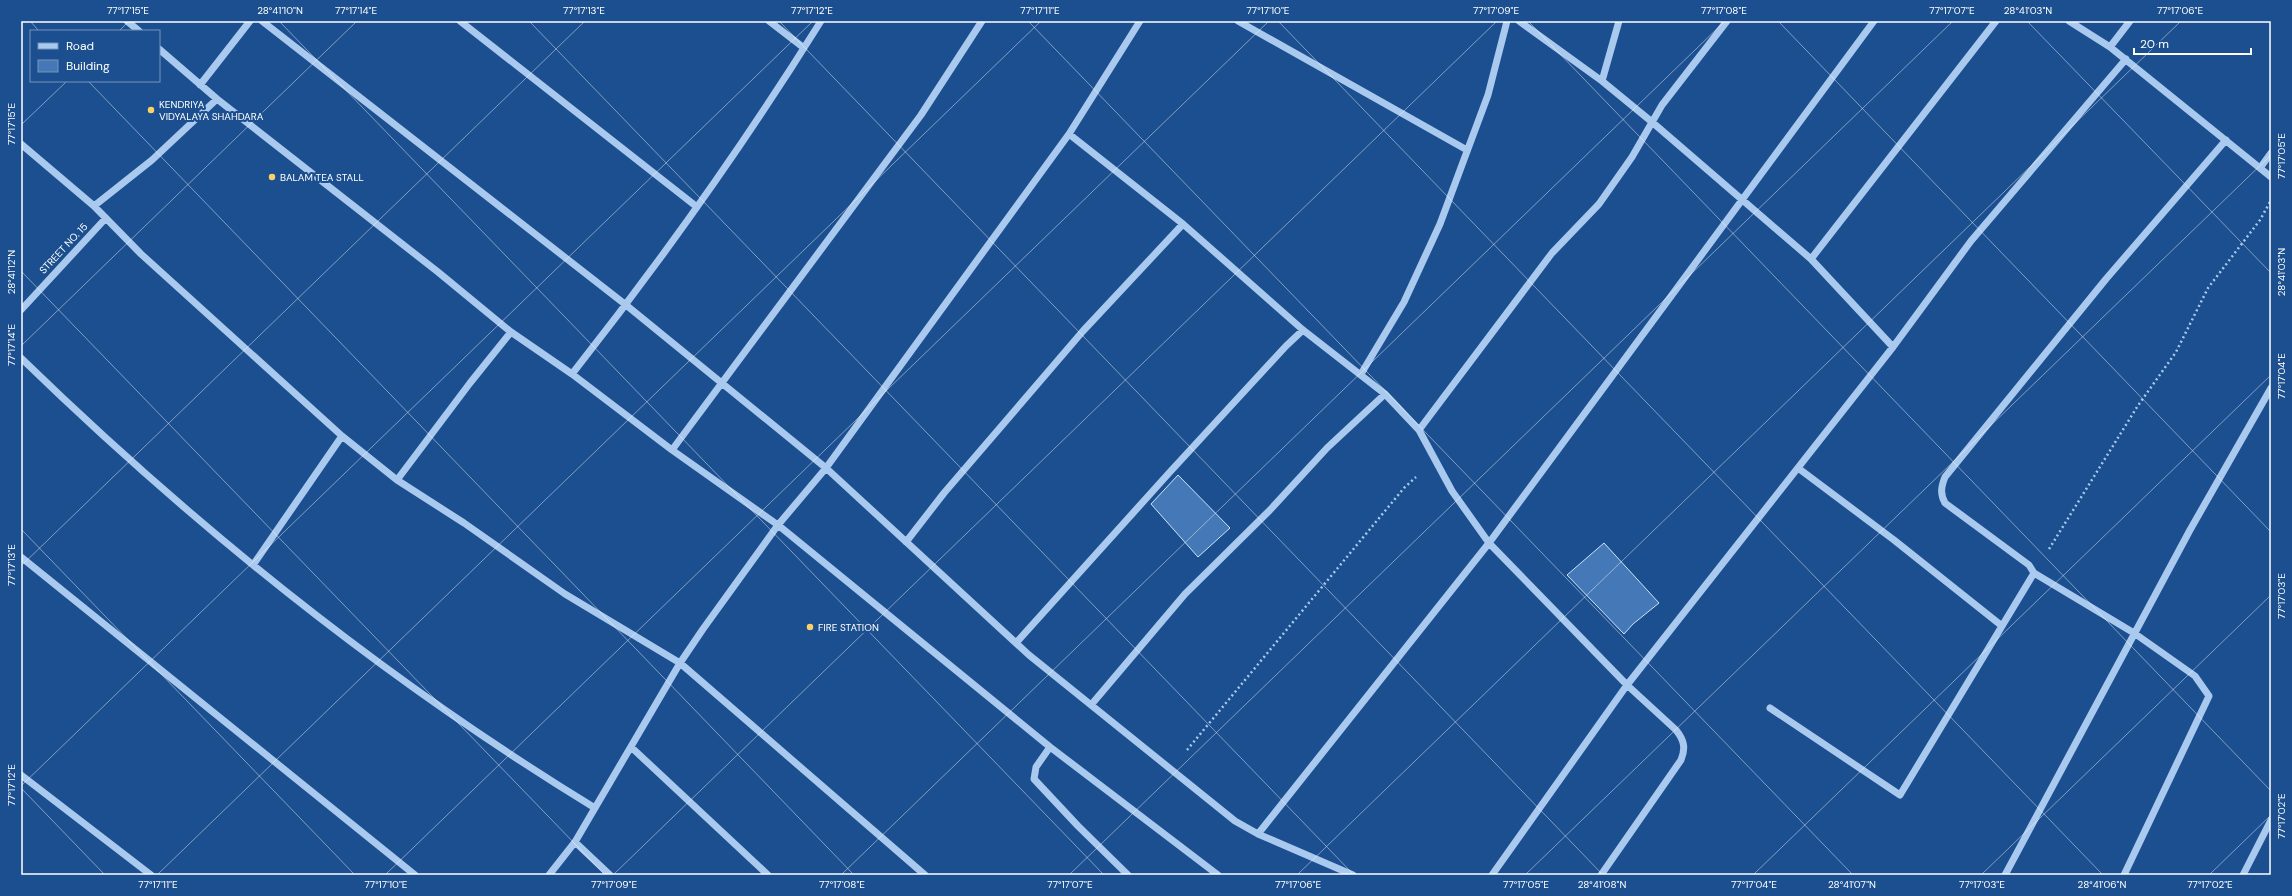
<svg xmlns="http://www.w3.org/2000/svg" width="2292" height="896" font-family="'DM Sans',sans-serif">
  <rect width="100%" height="100%" fill="#1b4f8f"/>
  <!-- building -->
  <path fill="#4478b7" stroke="#cfe3fa" d="M1178,475L1230,528L1198,557L1151,504Z
    M1604,543L1659,603L1633,624L1624,634L1567,575Z"/>
  <g fill="none" stroke-linecap="round" stroke-linejoin="round">
    <!-- path -->
    <path stroke="#a9c9ee" stroke-width="2.5" stroke-dasharray="2 3" stroke-linecap="butt" d="M2049,549L2137,407L2176,352L2208,288L2260,220L2270,202
      M1187,750L1404,488L1416,477"/>
    <!-- minor -->
    <path stroke="#a9c9ee" stroke-width="7" d="M127,21L139,31
      M262,21L626,305L826,468L1029,655L1235,821L1258,834L1353,875
      M460,21L697,207
      M769,21L804,48
      M1238,21L1467,150
      M1519,21L1602,81L1652,122L1811,259L1893,347
      M2069,21L2110,47L2271,177
      M2110,47L2130,21
      M159,49L217,99L438,272L511,332L572,374L672,450L778,525L1050,747L1218,875
      M1602,81L1619,21
      M200,85L250,21
      M1069,134L1183,224L1303,330L1385,394L1419,430L1452,491L1489,543L1627,685L1676,730C1684,740 1686,748 1681,760L1601,875
      M21,144L94,206L141,254L342,436L397,480L464,523L565,594L680,663L925,875
      M2260,168L2271,153
      M94,206L152,160L217,99
      M1811,259L1996,21
      M21,310L105,219
      M21,358C196,528 387,681 595,808
      M572,374C661,261 745,143 821,21
      M1361,374L1404,302L1440,224L1488,95L1507,21
      M1419,430L1552,253L1599,204L1632,157L1662,105L1727,21
      M672,450L921,115L982,21
      M1798,468L1894,540L2002,626
      M397,480L470,383L511,332
      M906,542L944,493L1083,331L1183,224
      M21,557L415,875
      M253,565L342,436
      M2034,573L2134,633L2195,676L2209,696L2124,875
      M1016,643L1169,473L1286,346L1303,330
      M1091,705L1185,594L1270,510L1327,448L1385,394
      M1770,708L1900,795L2034,573L2029,565L1945,503C1940,494 1941,487 1945,477L2106,279L2226,140
      M631,747L768,875
      M1050,747L1036,767L1034,779L1078,826L1128,875
      M21,775L151,875
      M1258,834L1489,543L1874,21
      M575,842L610,875
      M549,875L575,842L680,663L703,629L778,525L826,468L1069,134L1140,21
      M1492,875L1627,685L1893,347L1971,241L2126,59
      M2005,875L2190,530L2271,388
      M2243,875L2271,820"/>
  </g>
  <!-- ticks -->
  <path fill="none" stroke="#fff" stroke-width="1" stroke-opacity="0.45" d="M30,21L39,31M279,21L1104,875M529,21L1354,875M779,21L1603,875M1028,21L1853,875M1278,21L2103,875M1528,21L2271,791M1778,21L2271,532M2027,21L2271,273M119,31L129,21M88,81L854,875M21,125L67,81M21,271L605,875M21,346L357,21M21,529L355,875M21,566L585,21M21,786L813,21M21,788L105,875M157,875L1041,21M385,875L1269,21M613,875L1497,21M841,875L1725,21M1069,875L1953,21M1297,875L2181,21M1525,875L2271,155M1753,875L2271,375M1981,875L2271,595M2209,875L2271,815"/>
  <!-- markers -->
  <g fill="#ffd166" stroke="#1b4f8f" stroke-width="1.5">
    <circle cx="151" cy="110" r="4"/>
    <circle cx="272" cy="177" r="4"/>
    <circle cx="810" cy="627" r="4"/>
  </g>
  <g text-anchor="middle" stroke-width="4" stroke-linejoin="round" paint-order="stroke">
    <!-- poi labels -->
    <g font-size="10" fill="#fff" stroke="#1b4f8f" text-anchor="start">
      <text x="159" y="108">KENDRIYA<tspan x="159" dy="12">VIDYALAYA SHAHDARA</tspan></text>
      <text x="280" y="181">BALAM TEA STALL</text>
      <text x="818" y="631">FIRE STATION</text>
    </g>
    <!-- street labels -->
    <g font-size="10" fill="#fff" stroke="#1b4f8f">
      <text transform="translate(63 248) rotate(-47)" y="4">STREET NO. 15</text>
    </g>
  </g>
  <!-- border -->
  <rect width="2292" height="896" fill="none" stroke="#1b4f8f" stroke-width="44"/>
  <!-- legend -->
  <rect x="30" y="30" width="130" height="52" fill="#1b4f8f" stroke="#7695bc"/>
  <rect x="38" y="43" width="20" height="6" fill="#a9c9ee" stroke="#7695bc"/>
  <text x="66" y="50" font-size="12" fill="#ffffff">Road</text>
  <rect x="38" y="60" width="20" height="12" fill="#4478b7" stroke="#7695bc"/>
  <text x="66" y="70" font-size="12" fill="#ffffff">Building</text>
  <!-- scale -->
  <path d="M2134 48v6h117v-6" fill="none" stroke="#ffffff" stroke-width="2"/>
  <text x="2140" y="48" font-size="12" fill="#ffffff" stroke="#1b4f8f" stroke-width="3" paint-order="stroke">20 m</text>
  <rect x="22" y="22" width="2248" height="852" fill="none" stroke="#fff" stroke-width="1.5"/>
  <g font-size="10" text-anchor="middle" fill="#fff">
    <text x="128" y="14">77°17'15"E</text>
    <text x="280" y="14">28°41'10"N</text>
    <text x="356" y="14">77°17'14"E</text>
    <text x="584" y="14">77°17'13"E</text>
    <text x="812" y="14">77°17'12"E</text>
    <text x="1040" y="14">77°17'11"E</text>
    <text x="1268" y="14">77°17'10"E</text>
    <text x="1496" y="14">77°17'09"E</text>
    <text x="1724" y="14">77°17'08"E</text>
    <text x="1952" y="14">77°17'07"E</text>
    <text x="2028" y="14">28°41'03"N</text>
    <text x="2180" y="14">77°17'06"E</text>
    <text transform="translate(11 124) rotate(-90)" y="4">77°17'15"E</text>
    <text transform="translate(2281 156) rotate(-90)" y="4">77°17'05"E</text>
    <text transform="translate(11 272) rotate(-90)" y="4">28°41'12"N</text>
    <text transform="translate(2281 272) rotate(-90)" y="4">28°41'03"N</text>
    <text transform="translate(11 345) rotate(-90)" y="4">77°17'14"E</text>
    <text transform="translate(2281 376) rotate(-90)" y="4">77°17'04"E</text>
    <text transform="translate(11 565) rotate(-90)" y="4">77°17'13"E</text>
    <text transform="translate(2281 596) rotate(-90)" y="4">77°17'03"E</text>
    <text transform="translate(11 785) rotate(-90)" y="4">77°17'12"E</text>
    <text transform="translate(2281 816) rotate(-90)" y="4">77°17'02"E</text>
    <text x="158" y="888">77°17'11"E</text>
    <text x="386" y="888">77°17'10"E</text>
    <text x="614" y="888">77°17'09"E</text>
    <text x="842" y="888">77°17'08"E</text>
    <text x="1070" y="888">77°17'07"E</text>
    <text x="1298" y="888">77°17'06"E</text>
    <text x="1526" y="888">77°17'05"E</text>
    <text x="1602" y="888">28°41'08"N</text>
    <text x="1754" y="888">77°17'04"E</text>
    <text x="1852" y="888">28°41'07"N</text>
    <text x="1982" y="888">77°17'03"E</text>
    <text x="2102" y="888">28°41'06"N</text>
    <text x="2210" y="888">77°17'02"E</text>
  </g>
</svg>
